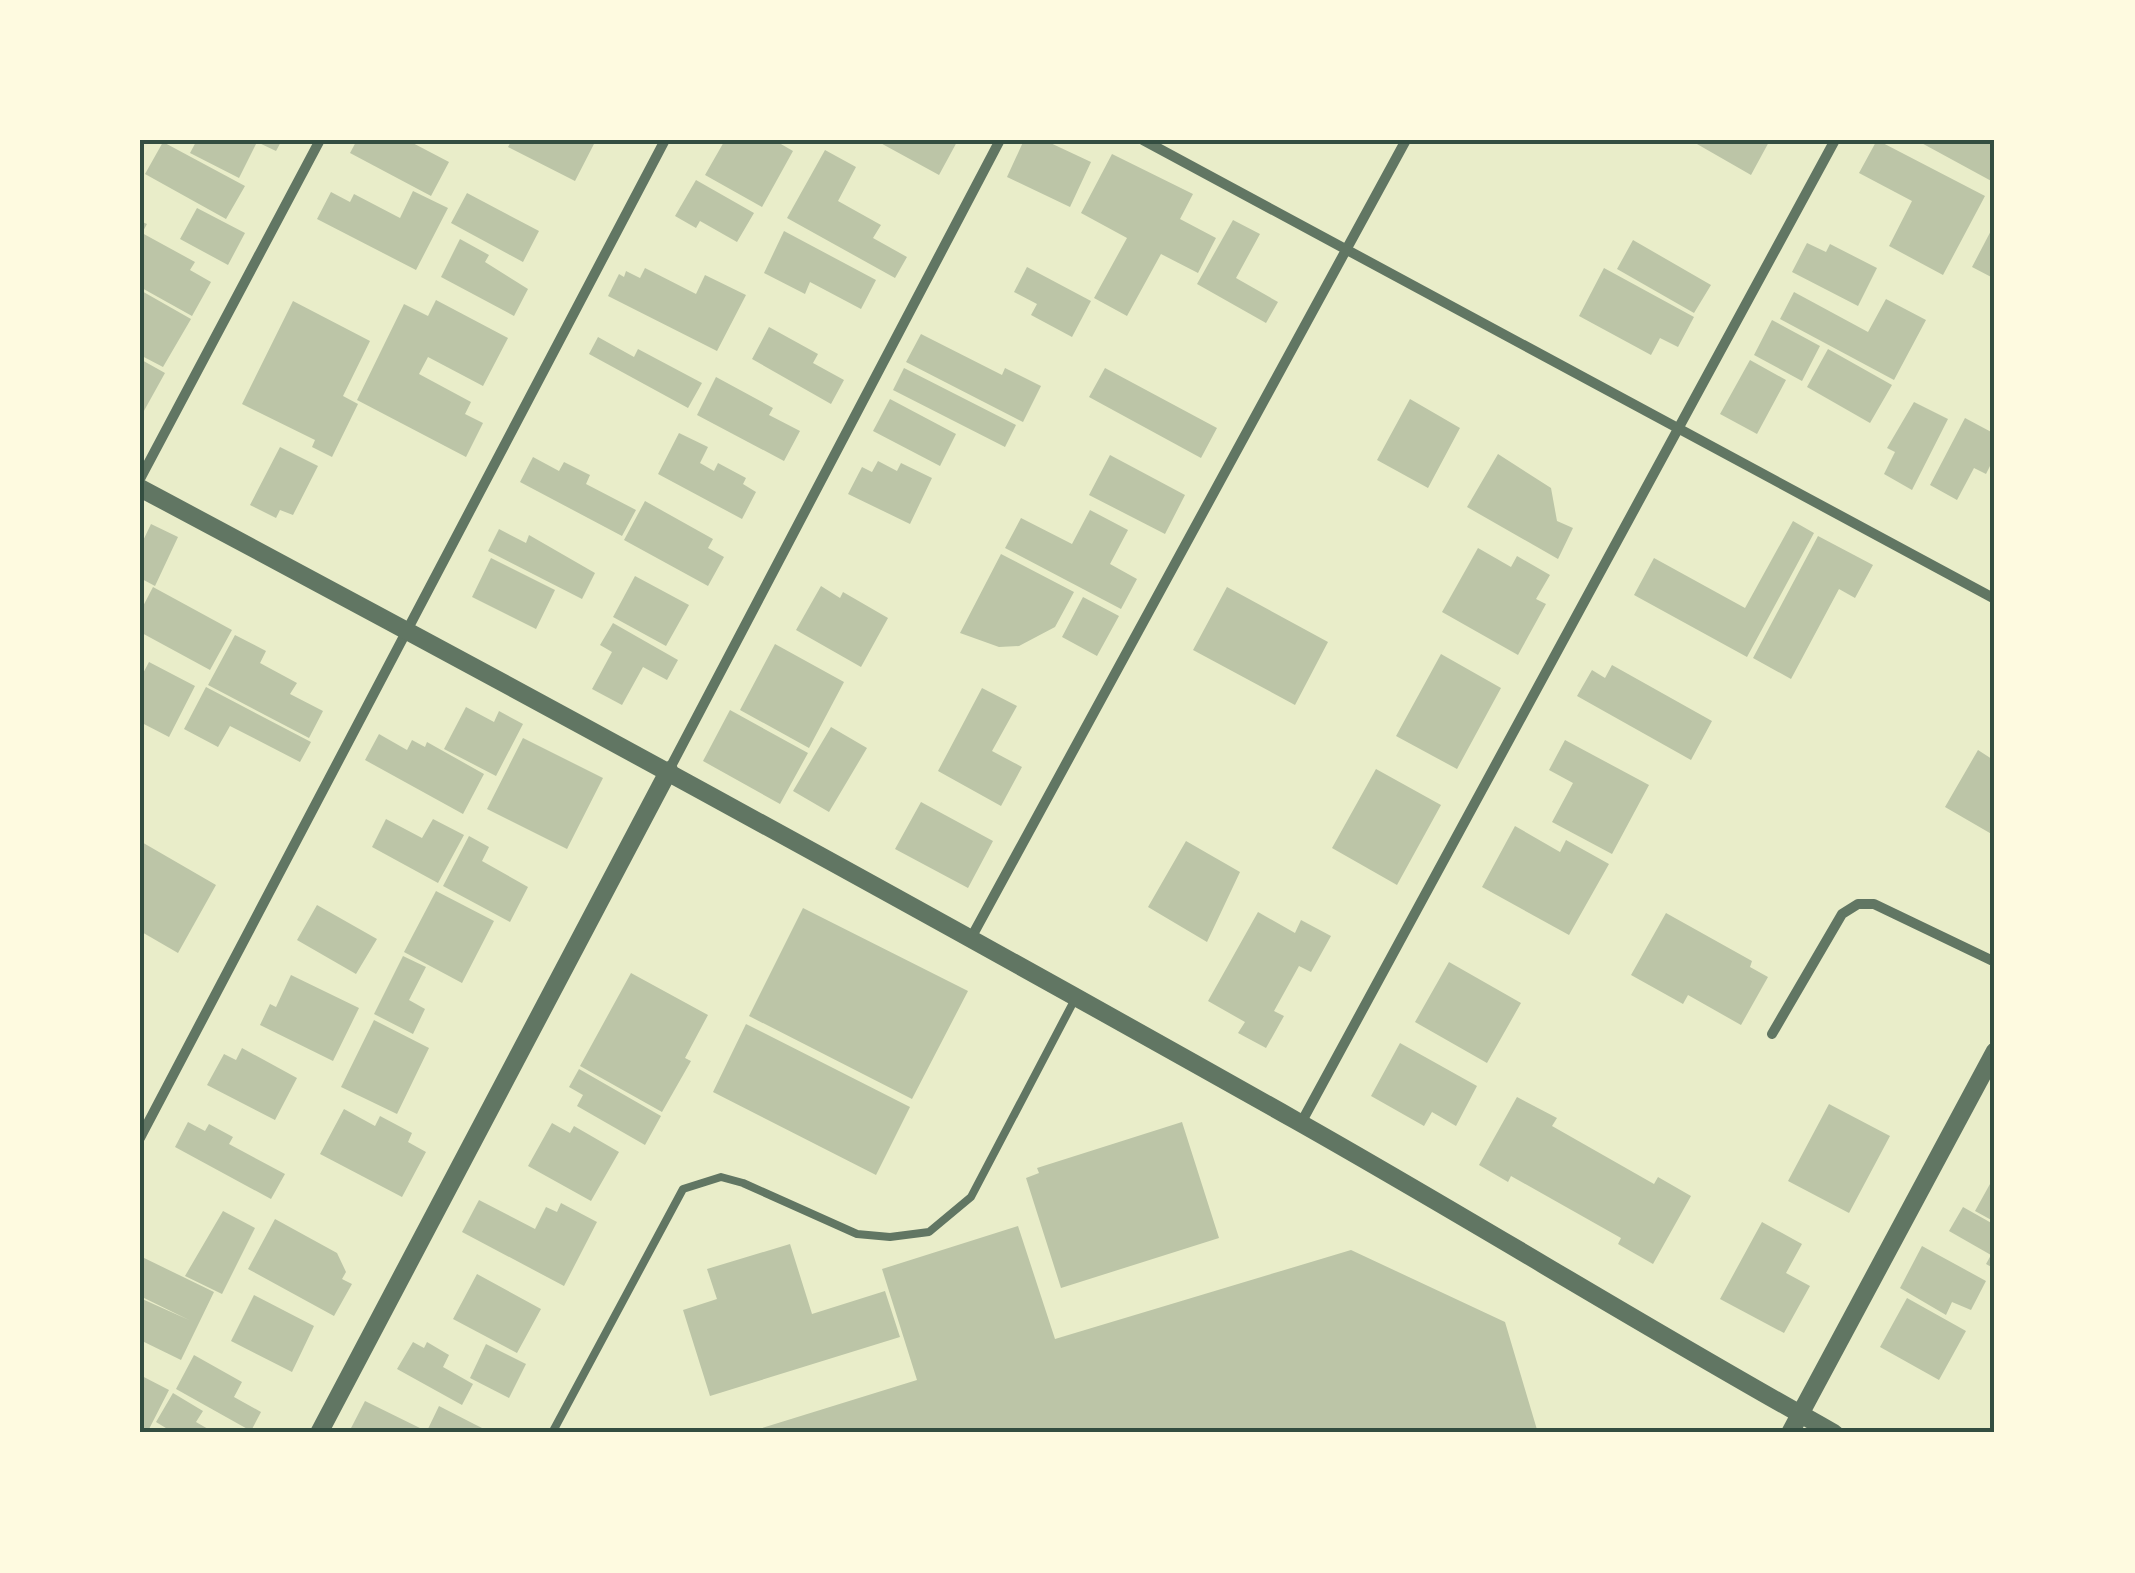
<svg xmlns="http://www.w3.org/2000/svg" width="2135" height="1573" font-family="'Archivo Narrow',sans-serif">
  <rect width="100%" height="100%" fill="#e9edc9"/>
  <!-- building -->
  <path fill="#bcc5a7" d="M197,140H282L276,151L257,142L239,178L190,153Z
    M357,140H407L449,162L431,196L350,153Z
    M512,140H592L595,142L575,181L508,147Z
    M725,140H774L793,151L762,207L705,175Z
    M875,140H958L939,175Z
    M1024,140H1044L1091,162L1070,207L1007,177Z
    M1690,140H1770L1751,175Z
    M1877,140L1985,196L1943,275L1889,246L1912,201L1859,173Z
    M1916,140H1995V183Z
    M163,142L245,186L226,219L145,174Z
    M825,150L856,167L838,201L881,225L873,238L907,257L895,278L787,218Z
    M1112,154L1193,194L1180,219L1216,238L1198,273L1161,254L1127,316L1094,298L1127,238L1081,213Z
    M696,180L754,213L737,242L700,221L696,228L675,216Z
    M413,191L448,208L416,270L317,219L331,192L350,202L354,194L400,218Z
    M467,193L539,231L523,262L451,223Z
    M197,208L245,233L228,265L180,239Z
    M1233,220L1260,234L1236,278L1278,302L1266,323L1197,284Z
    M140,221L147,224L142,233L195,262L190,270L211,282L192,316L140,287Z
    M1995,223V279L1972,267Z
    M784,231L876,280L861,309L810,282L805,294L764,273Z
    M460,239L489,255L485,262L528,289L514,316L441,277Z
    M1633,240L1711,285L1694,313L1617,269Z
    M1807,243L1826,252L1830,244L1877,268L1858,306L1792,272Z
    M1027,267L1091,301L1072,337L1031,315L1037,304L1014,292Z
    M645,268L696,294L705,275L746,295L717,351L608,296L619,274L624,277L626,271L640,278Z
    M1604,268L1694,317L1678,347L1660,338L1651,355L1579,316Z
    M140,290L191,319L163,367L140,355Z
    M1794,292L1868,332L1886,299L1926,320L1894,380L1780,319Z
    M436,300L508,338L483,386L428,357L419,374L471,402L465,414L483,423L466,457L357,400L404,304L428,316Z
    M293,301L370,341L343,396L358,404L332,457L312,447L315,440L242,404Z
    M1772,320L1820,346L1802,381L1754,355Z
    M769,327L818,354L813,363L844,380L831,404L752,359Z
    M921,334L1002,375L1005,368L1041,386L1023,422L906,362Z
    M598,337L634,357L638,349L702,383L688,408L589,354Z
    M1828,349L1892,385L1870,423L1807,387Z
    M140,359L165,373L140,418Z
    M1750,360L1786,380L1757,434L1720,414Z
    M904,368L1016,425L1005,447L893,390Z
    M1105,368L1217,428L1201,458L1089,397Z
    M716,377L773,408L769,415L800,431L784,461L697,415Z
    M890,399L956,434L940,466L873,431Z
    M1410,399L1460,428L1428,488L1377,460Z
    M1914,402L1948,419L1912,490L1884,474L1895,452L1887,448Z
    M1965,418L1995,434V456L1986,474L1974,468L1957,500L1930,485Z
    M679,433L708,447L700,463L714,471L718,463L746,478L743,484L756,492L742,519L658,474Z
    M280,447L318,466L293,515L280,510L276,518L250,505Z
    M1498,454L1551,488L1557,521L1573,528L1558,559L1467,507Z
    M1110,455L1185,495L1165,534L1089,495Z
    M533,457L559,471L564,462L590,475L586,484L636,510L622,536L520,482Z
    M878,461L897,471L901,463L932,478L910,524L848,494L862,467L872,472Z
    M645,501L713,539L708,548L724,557L708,586L624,540Z
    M1090,510L1128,530L1110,564L1137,579L1121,609L1005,548L1021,518L1072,544Z
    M1793,521L1814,533L1747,657L1634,595L1654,558L1745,608Z
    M151,524L178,537L155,586L140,578V547Z
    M499,529L526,543L529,535L595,573L582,599L488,551Z
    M1818,536L1873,565L1855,598L1839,589L1791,679L1753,658Z
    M1478,548L1511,567L1517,556L1550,575L1536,599L1546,604L1518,655L1442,612Z
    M1001,554L1074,592L1055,627L1019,646L999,647L960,633Z
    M491,558L555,590L536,629L472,597Z
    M635,576L689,605L666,646L613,617Z
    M821,586L840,598L843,592L888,618L861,667L796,630Z
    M153,587L232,630L210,670L140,632V612Z
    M1227,587L1328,642L1295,705L1193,650Z
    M1083,597L1119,616L1097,656L1062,637Z
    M613,623L678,660L667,680L643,667L622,705L592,689L612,652L600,645Z
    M235,635L266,651L260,663L297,683L290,694L323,711L309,738L208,685Z
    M775,644L844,682L809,748L740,710Z
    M1441,654L1501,688L1457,769L1396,736Z
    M149,662L195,686L169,737L140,722V679Z
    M1612,665L1712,721L1691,760L1577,696L1592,670L1605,678Z
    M206,687L311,742L300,762L230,726L218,747L184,729Z
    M982,688L1017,706L992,751L1022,767L1001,806L938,771Z
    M466,707L494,722L499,711L523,724L496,776L444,749Z
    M730,710L808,753L780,804L703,761Z
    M831,727L867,748L829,812L793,791Z
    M379,734L407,750L412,740L425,747L427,742L484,774L463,814L365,760Z
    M523,738L603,778L567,849L487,809Z
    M1565,740L1649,785L1612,854L1552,822L1573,783L1549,770Z
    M1978,750L1995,761V836L1945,807Z
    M1376,769L1441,805L1397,885L1332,848Z
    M921,802L993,841L968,888L895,849Z
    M386,819L422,838L433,819L464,835L438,883L372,847Z
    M1515,826L1560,852L1566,840L1609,864L1569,935L1482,887Z
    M469,836L489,847L482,861L528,887L510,922L443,886Z
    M140,841L216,885L178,953L140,931Z
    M1186,841L1240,872L1207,942L1148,907Z
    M436,891L494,921L462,983L404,952Z
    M317,905L377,939L356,974L297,940Z
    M803,908L968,991L912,1099L749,1016Z
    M1258,912L1295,933L1301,920L1331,936L1311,972L1299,966L1274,1011L1284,1016L1266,1048L1238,1033L1245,1022L1208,1001Z
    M1666,913L1752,961L1750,967L1768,977L1741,1025L1688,995L1683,1004L1631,975Z
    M403,956L426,967L409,1000L425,1009L413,1034L374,1014Z
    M1449,962L1521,1003L1487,1063L1415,1022Z
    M631,973L708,1015L685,1058L691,1061L662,1112L580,1066Z
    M291,975L359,1008L333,1061L260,1025L270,1004L276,1007Z
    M374,1020L429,1048L397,1114L341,1087Z
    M746,1024L910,1107L876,1175L713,1092Z
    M1400,1043L1477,1086L1456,1126L1432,1112L1424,1126L1371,1096Z
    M242,1048L297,1078L275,1120L207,1085L224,1054L236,1060Z
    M579,1069L661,1116L645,1145L577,1106L583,1095L569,1087Z
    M1517,1097L1557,1118L1552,1126L1654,1184L1658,1177L1691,1196L1653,1264L1618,1244L1621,1238L1511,1176L1508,1182L1479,1165Z
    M1829,1104L1890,1136L1849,1213L1788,1181Z
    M344,1109L375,1126L380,1116L412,1133L408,1142L426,1152L402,1197L320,1154Z
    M188,1122L205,1131L209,1124L233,1137L229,1144L285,1174L271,1199L175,1147Z
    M1182,1122L1219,1238L1061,1288L1026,1178L1039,1173L1037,1168Z
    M552,1123L570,1133L574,1126L619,1152L591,1201L528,1166Z
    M1995,1175V1222L1975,1211Z
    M479,1200L535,1229L546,1207L557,1212L561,1203L597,1222L564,1286L462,1232Z
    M1963,1207L1995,1225V1269L1986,1264L1991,1255L1949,1231Z
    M223,1211L255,1228L222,1294L185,1276Z
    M275,1219L337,1253L346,1272L342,1279L352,1284L334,1316L248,1269Z
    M1762,1222L1802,1244L1786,1273L1810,1286L1784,1333L1720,1299Z
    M1018,1226L1055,1339L1351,1250L1505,1322L1538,1433H746L917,1380L882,1269Z
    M790,1244L812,1314L885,1291L900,1337L710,1396L683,1310L717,1299L707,1269Z
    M1922,1246L1986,1281L1971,1310L1952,1302L1946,1315L1900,1288Z
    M140,1256L214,1292L181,1360L140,1340V1298L189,1320L140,1296Z
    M477,1274L541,1309L517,1353L453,1319Z
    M254,1295L314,1326L292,1372L231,1341Z
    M1907,1298L1966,1331L1939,1380L1880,1347Z
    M413,1342L424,1348L427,1342L449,1355L443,1367L473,1384L462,1405L397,1369Z
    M486,1344L526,1364L509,1398L470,1378Z
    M194,1355L242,1382L234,1397L261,1412L251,1431L176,1389Z
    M140,1375L169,1390L147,1433H140Z
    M173,1393L203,1411L196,1422L215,1433H174L156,1422Z
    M365,1401L424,1430L422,1433L349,1432Z
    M439,1406L474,1424L492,1433H426Z"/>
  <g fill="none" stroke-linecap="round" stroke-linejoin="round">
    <!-- service -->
    <path stroke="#617663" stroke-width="8" d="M552,1433L683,1189L721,1177L743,1183L857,1234L890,1237L929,1232L971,1197L1076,997"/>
    <!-- minor -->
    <path stroke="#617663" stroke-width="10" d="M1143,140L1995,599
      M140,479L320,140
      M669,770L1000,140
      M971,938L1406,140
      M1772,1034L1842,914L1858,904H1874L1995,962
      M1301,1123L1835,140
      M140,1138L665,140"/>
    <!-- tertiary -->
    <path stroke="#617663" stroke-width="18" d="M140,488C527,694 912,904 1295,1120C1476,1222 1652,1332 1834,1433
      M319,1433L669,770
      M1790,1433L1995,1051"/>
  </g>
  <!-- border -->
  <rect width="2135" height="1573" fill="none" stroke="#fefae0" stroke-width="285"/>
  <rect x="142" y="142" width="1850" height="1288" fill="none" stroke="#344e41" stroke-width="4"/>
</svg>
